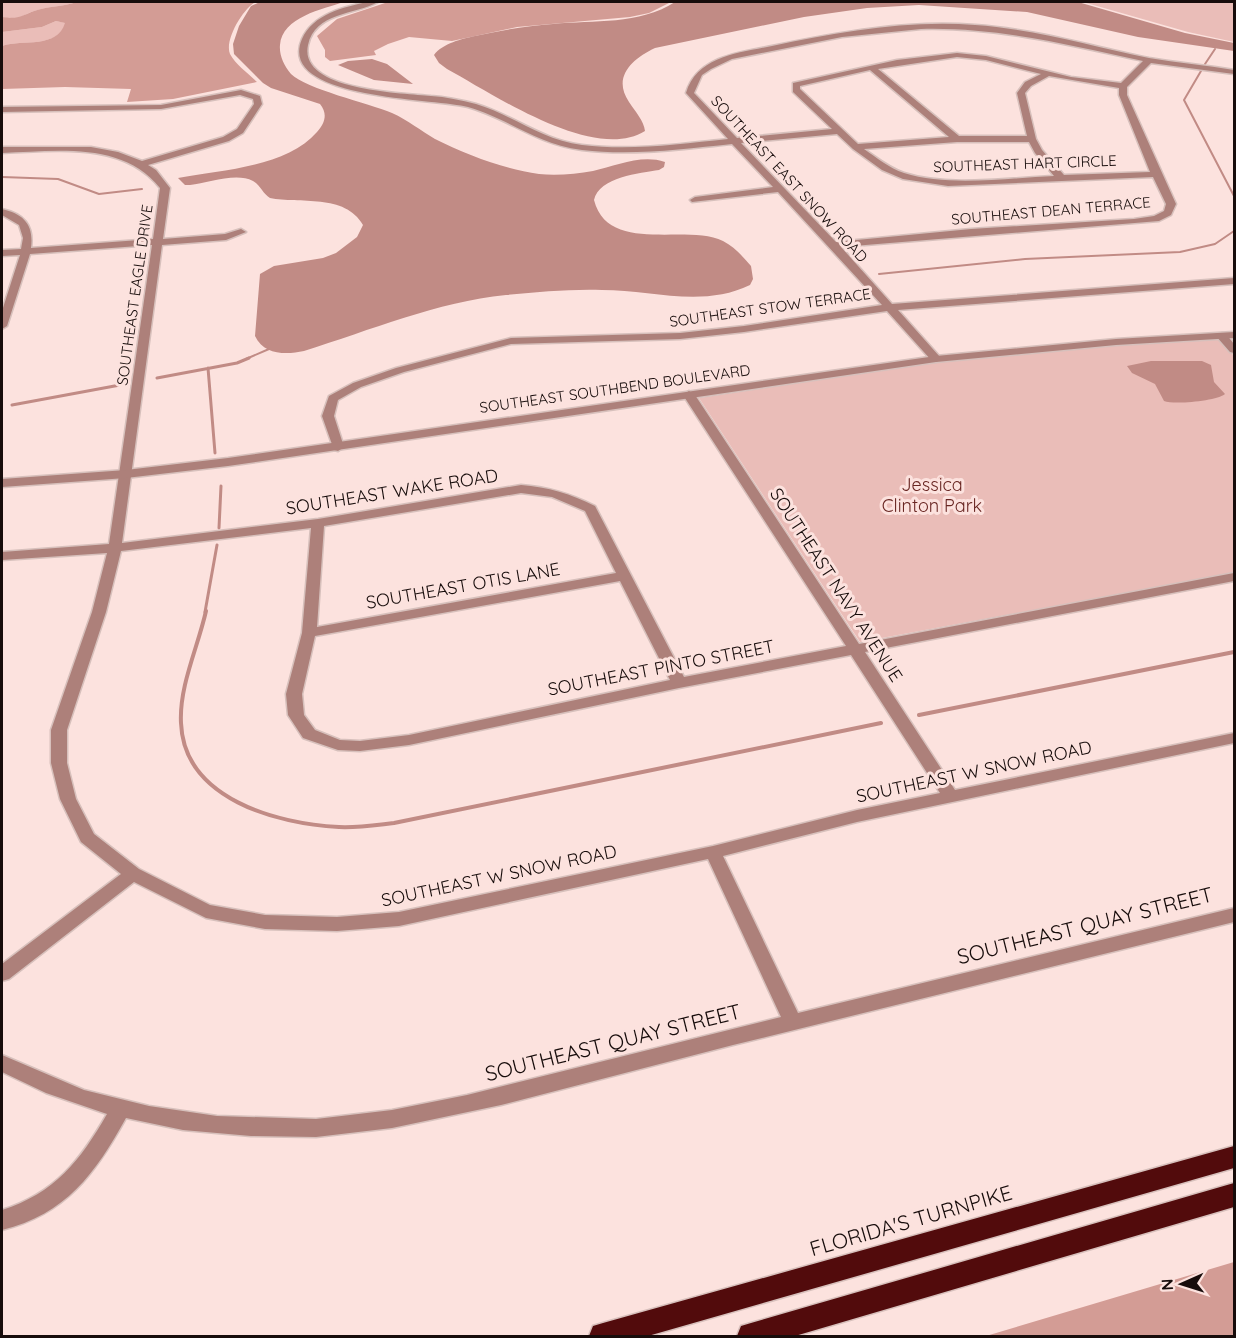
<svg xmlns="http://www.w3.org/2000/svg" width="1236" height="1338" font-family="Quicksand,sans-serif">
  <rect width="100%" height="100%" fill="#fce2de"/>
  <!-- green -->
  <path fill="#eabdb8" d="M2,2H77C63,7 48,6 34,11C18,17 21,20 2,17Z
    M1083,2H1234V42L1188,32Z
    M56,21L66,23C57,49 23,39 2,46V32L42,27Z
    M1219,338L1234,356V573L860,642L699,398L953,360L1087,347Z"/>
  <!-- forest -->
  <path fill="#d39c95" d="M77,2H256C244,7 224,40 230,54C235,64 249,74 257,82L173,99L127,102L131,89L65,87L2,89V46C23,39 57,49 65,23L56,21L42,27L2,32V17C19,19 19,17 34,11C47,6 63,7 77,2Z
    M388,2H671L649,13L630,17L517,27L452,41L409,37L388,44L374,51L376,55L330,61L325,57V50L317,36L337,19Z
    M1234,1262V1336H986Z"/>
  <!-- water -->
  <path fill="#c18b85" d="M260,2H344C323,9 282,17 280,45C279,55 284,66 291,74C306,89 368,103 392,113C408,120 421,131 435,139C467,155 504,169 539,174C556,176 576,174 593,171C616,166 641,154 665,162L664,167L659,170C640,173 599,177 594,200C608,255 686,223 723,241C735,247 743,257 751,266L753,279L750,285C703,308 651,290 602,290C570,289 538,292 506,295C437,302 371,330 304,351C286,355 264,355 255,336L260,274L274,266L323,258L336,253L357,237L363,225C345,193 299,204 270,198C263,194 260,185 253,181C236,172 208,183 190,185H185L178,178C221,170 287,167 317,132C325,123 328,114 320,104L271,88L263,83L234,54L233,44L239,26L251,6Z
    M675,2H1078L1185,33L1234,43V51L1138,37L1027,12L919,5L867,8L804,17L655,48C632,59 612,77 629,102C635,111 644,121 645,131C594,163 493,94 447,69L439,63L434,55C443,43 462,39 475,36C501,30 527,26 553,24C594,20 639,25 675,2Z
    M372,59L387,64L413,84L374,80L338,65L348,61Z
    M1151,361H1202L1211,365L1214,382L1225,394C1217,401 1174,405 1164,401L1155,384L1132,373L1127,366Z"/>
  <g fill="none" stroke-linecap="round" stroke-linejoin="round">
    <!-- stream-far2 -->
    <path stroke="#c18b85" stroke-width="2" d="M1205,64L1215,49
      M1201,71L1184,100L1234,196
      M2,177L58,179L99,194L142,189
      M879,274L1025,259L1180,252L1215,244L1234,231
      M246,359L269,349"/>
    <!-- stream-far1 -->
    <path stroke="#c18b85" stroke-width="3" d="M208,368L215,453
      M157,378L237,363L249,358
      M12,405L120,385
      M219,528L221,486
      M205,612L217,545"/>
    <!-- stream -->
    <path stroke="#c18b85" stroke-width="4" d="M206,611C198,647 179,686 181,723C184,799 277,824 339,827C357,828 376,825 394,823L881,723
      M919,715L1234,652"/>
    <defs>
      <path id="minor" d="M367,2H378C355,15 315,12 308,45C298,91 403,93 431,96C446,97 461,100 476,104C513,115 542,140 582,145C631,151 679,144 728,139L686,93C697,56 739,53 772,46C839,32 906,20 975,25C1034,29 1091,46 1149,58C1177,63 1206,65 1234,70V74L1151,63L1127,87V95L1176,204L1171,215L1159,221L841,247L892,304L1234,278V284L898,310L940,357L942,359L936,362L932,361L887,311L744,332L680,339L511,344L404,372L361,387L338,400L334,416L344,447L338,451L334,450L322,416L329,396L353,383L396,368L511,338L680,333L744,326L882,305L778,192L692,202L690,200L695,197L773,187L732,144C683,149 632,156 582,150C535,144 510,119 468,107C435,98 276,100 302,39C313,14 344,7 367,2ZM921,29C998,27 1069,45 1143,61L1121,83L1071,77L986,56L957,53L897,60L793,83V92L832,129L737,138L694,93L702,75L711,69L732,59L842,37ZM957,57L986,60L1041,74L1025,82L1017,93L1027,136H959L878,69ZM870,70L949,137L858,144L800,89V86ZM1049,76L1119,88V95L1150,172L1064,175L1042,150L1036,139L1025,93L1031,86ZM837,134L853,149L882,170L903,179L948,186L1153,177L1166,204L1164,211L1154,216L1134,219L971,229L836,242L741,143ZM957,142H1029L1035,153L1054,176C1008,178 948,187 904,173C889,168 877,158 864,149Z
        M241,90L260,96L262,104L243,133L229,141L148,165L156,170L170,188L163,239L225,234L241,229L246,232L226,240L162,245L122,543L318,519L521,485C548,487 571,494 595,506L684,677L846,646L683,395L689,391L695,395L859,644L1234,573V581L865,652L955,790L1234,733V743L857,822L723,856L798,1013L1234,908V922L733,1045L501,1105L392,1128L316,1137L251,1136L183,1130L126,1118C95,1174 66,1214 2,1230V1210C55,1193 80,1161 107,1114L46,1093L2,1072V1055L84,1090L149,1106L217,1116L316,1119L392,1110L467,1095L781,1017L708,859L399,926L337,931L265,929L206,918L134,882L9,979L2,981V964L121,874L81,842L60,799L51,763V730L92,612L107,553L2,560V552L109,544L152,245L30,254L7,326L2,329V311L20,255L2,256V250L21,249L23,238L19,225L2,215V209C24,214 34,225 31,248L153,239L160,188C123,141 56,151 2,153V147H91L118,152L142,161L223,137L237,129L254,104L253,99L240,95L161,109L2,112V107L161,105ZM521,493L552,497L585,511L616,573L317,627L324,526ZM311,528L302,633L286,694L288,715L303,738L338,750L360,751L409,745L679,688L851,655L940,793L857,810L713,846L399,912L337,917L265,915L210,905L139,869L94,834L76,799L67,763V730L106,612L121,551ZM620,581L670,680L409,735L360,741L340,740L315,730L304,715L302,694L315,636Z
        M1222,333L1226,334L1234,344V353L1230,352L1216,336Z"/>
      <path id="tertiary" d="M1234,332V338L1116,345L936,362L228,466L126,478L2,487V479L126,470L228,458L936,356L1116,339Z"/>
      <path id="motorway" d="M1234,1146V1168L648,1336H589L593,1326L603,1323Z
        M1234,1183V1207L795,1336H737L741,1326L751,1323Z"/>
    </defs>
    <!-- minor casing -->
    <use href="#minor" stroke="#d7c0bc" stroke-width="3"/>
    <!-- tertiary casing -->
    <use href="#tertiary" stroke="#d7c0bc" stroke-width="3"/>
    <!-- motorway casing -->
    <use href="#motorway" stroke="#d7c0bc" stroke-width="3"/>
    <!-- minor -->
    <use href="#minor" fill="#ad807a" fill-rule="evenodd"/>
    <!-- tertiary -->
    <use href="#tertiary" fill="#ad807a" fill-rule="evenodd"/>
    <!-- motorway -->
    <use href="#motorway" fill="#520b0c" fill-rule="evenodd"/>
  </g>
  <g text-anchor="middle" stroke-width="6" stroke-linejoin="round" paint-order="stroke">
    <!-- far-street labels -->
    <g font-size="15" fill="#170c0b" stroke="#fce2de">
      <text transform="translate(1025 164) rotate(-2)" y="5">SOUTHEAST HART CIRCLE</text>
      <text transform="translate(789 179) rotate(47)" y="5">SOUTHEAST EAST SNOW ROAD</text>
      <text transform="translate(1051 211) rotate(-5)" y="5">SOUTHEAST DEAN TERRACE</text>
      <text transform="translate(135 295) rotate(-82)" y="5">SOUTHEAST EAGLE DRIVE</text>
      <text transform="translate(770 308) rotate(-8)" y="5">SOUTHEAST STOW TERRACE</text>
      <text transform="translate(615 389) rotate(-8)" y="5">SOUTHEAST SOUTHBEND BOULEVARD</text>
    </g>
    <!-- park labels -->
    <g font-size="18" fill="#692622" stroke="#fce2de">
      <text x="932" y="491">Jessica<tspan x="932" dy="21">Clinton Park</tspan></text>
    </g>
    <!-- street labels -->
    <g font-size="18" fill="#170c0b" stroke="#fce2de">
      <text transform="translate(392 492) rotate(-9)" y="6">SOUTHEAST WAKE ROAD</text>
      <text transform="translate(836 585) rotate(57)" y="6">SOUTHEAST NAVY AVENUE</text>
      <text transform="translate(463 586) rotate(-10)" y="6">SOUTHEAST OTIS LANE</text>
      <text transform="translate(661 668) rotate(-11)" y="6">SOUTHEAST PINTO STREET</text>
      <text transform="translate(974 772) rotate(-12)" y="6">SOUTHEAST W SNOW ROAD</text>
      <text transform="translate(499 876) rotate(-12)" y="6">SOUTHEAST W SNOW ROAD</text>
    </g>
    <!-- near-street labels -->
    <g font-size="21" fill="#170c0b" stroke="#fce2de">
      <text transform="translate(1085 926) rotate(-14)" y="7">SOUTHEAST QUAY STREET</text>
      <text transform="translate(613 1043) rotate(-14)" y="7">SOUTHEAST QUAY STREET</text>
      <text transform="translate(911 1221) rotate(-16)" y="7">FLORIDA'S TURNPIKE</text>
    </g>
  </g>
  <!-- border -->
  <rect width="1236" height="1338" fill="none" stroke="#170c0b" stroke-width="6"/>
  <!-- north arrow -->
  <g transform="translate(1182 1284) rotate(267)" stroke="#fce2de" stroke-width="4.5" paint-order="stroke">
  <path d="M0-4.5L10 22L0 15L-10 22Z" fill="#170c0b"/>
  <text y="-9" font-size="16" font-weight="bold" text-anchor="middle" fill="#170c0b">N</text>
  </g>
</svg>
